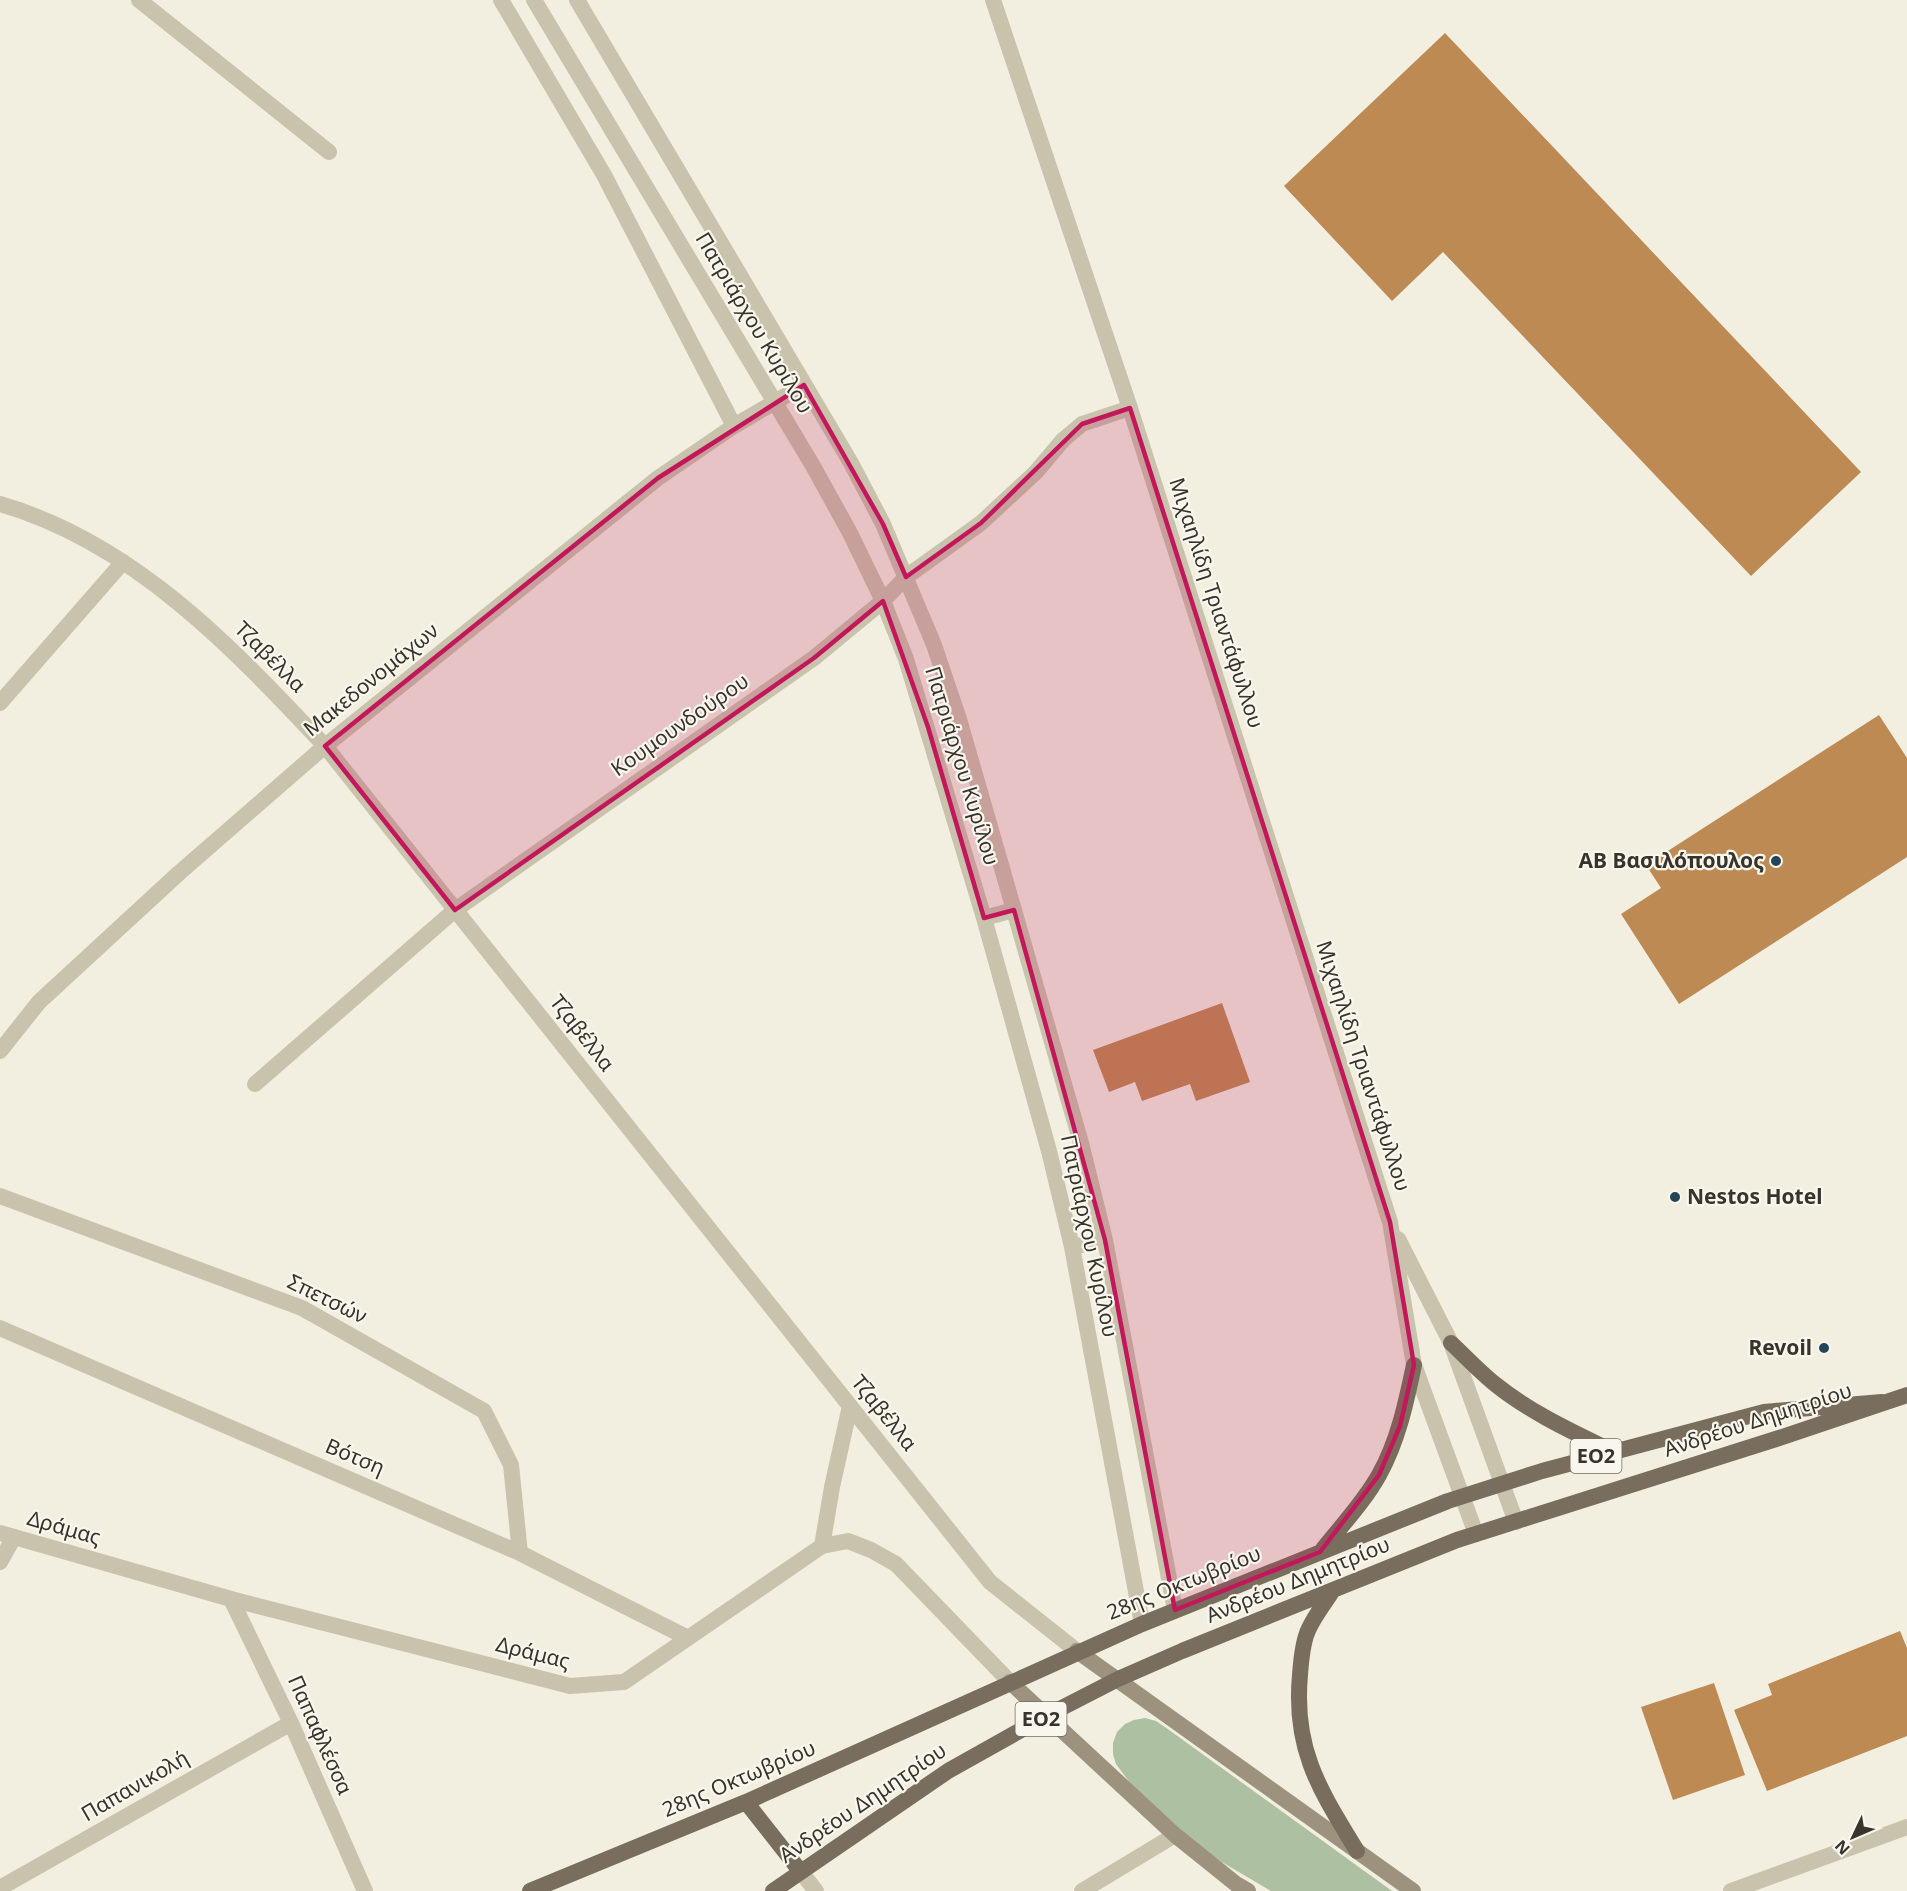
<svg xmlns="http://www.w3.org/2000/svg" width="1907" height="1891" font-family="'Noto Sans',sans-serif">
  <rect width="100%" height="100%" fill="#f2eee0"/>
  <!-- green -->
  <path fill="#adc0a1" d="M1145,1718L1156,1721L1165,1727L1392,1891H1271L1220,1861L1194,1843L1133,1787L1116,1764L1113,1754V1743L1117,1732L1125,1724L1134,1720Z"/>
  <!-- building -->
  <path fill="#bd8a53" d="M1445,33L1861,472L1751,576L1443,252L1392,301L1284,186Z
    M1879,715L1907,758V857L1679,1004L1621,914L1661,888L1646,865Z
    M1222,1003L1250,1082L1196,1101L1190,1084L1142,1101L1135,1082L1109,1092L1093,1050Z
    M1900,1631L1907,1648V1736L1767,1791L1734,1710L1772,1695L1768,1684Z
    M1714,1683L1745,1775L1673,1800L1641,1707Z"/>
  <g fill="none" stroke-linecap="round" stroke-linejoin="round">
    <!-- service -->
    <path stroke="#c9c2ad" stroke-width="16" d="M1731,1891L1907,1827"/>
    <!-- minor -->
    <path stroke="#c9c2ad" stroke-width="16" d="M139,0L329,152
      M501,0L604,175L734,426
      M534,0L813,466L850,533L883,601L906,659L984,918L1049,1151L1072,1247L1142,1624
      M577,0L851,463L883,524L934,645L959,719L1081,1143L1105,1240L1175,1610
      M0,703L123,562
      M984,918L1014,910
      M0,1051L39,1002L179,873L325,746L658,478L734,426L804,385
      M255,1084L455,910L814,658L883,601L906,577L981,523L1036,472L1063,440L1082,424L1130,408
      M0,1196L302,1308L484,1411L511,1465L520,1553
      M1072,1247L1105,1240
      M0,1328L520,1553L688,1638
      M822,1546L832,1487L850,1406
      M0,1562L14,1537
      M231,1599L291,1723L365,1891
      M801,1872L816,1891
      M0,1888L291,1723
      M1082,1891L1175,1835"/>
    <!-- tertiary -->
    <path stroke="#c9c2ad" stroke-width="16" d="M993,0L1130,408L1390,1222L1414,1365L1476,1534
      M0,504C134,543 232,647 325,746L990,1582L1077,1651
      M1398,1239L1451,1343L1516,1522
      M0,1533L231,1599L570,1686L624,1682L822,1546L848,1541L871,1550L896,1564L1010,1682"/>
    <!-- secondary -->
    <path stroke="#9d927e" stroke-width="16" d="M1077,1651L1413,1891
      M1010,1682L1175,1835L1236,1884L1248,1891"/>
    <!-- primary -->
    <path stroke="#796e5d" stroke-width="16" d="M1451,1343C1465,1356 1480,1372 1495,1384C1531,1413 1573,1432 1614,1452
      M1323,1549C1342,1525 1364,1502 1379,1475C1398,1441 1406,1403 1414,1365
      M1333,1590C1325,1603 1312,1619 1307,1633C1302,1646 1301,1662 1300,1675C1293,1750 1320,1790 1357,1851
      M746,1802L801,1872
      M530,1891L746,1802L1142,1624L1448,1501L1542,1471L1764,1412L1882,1402
      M773,1891L948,1771L1046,1716L1118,1679L1182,1651L1457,1540L1776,1439L1907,1395"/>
  </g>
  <!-- marked area -->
  <path fill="#c2185b" fill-opacity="0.2" stroke="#c2185b" stroke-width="4.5" stroke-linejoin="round" d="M804,385L883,524L906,577L981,523L1082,424L1130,408L1390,1222L1414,1365L1400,1426L1379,1475L1320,1552L1175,1610L1105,1240L1014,910L984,918L928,727L883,601L814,658L455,910L325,746L658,478Z"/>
  <!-- markers -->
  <g fill="#234557" stroke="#f9f7ed" stroke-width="2">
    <circle cx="1776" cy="861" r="6"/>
    <circle cx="1675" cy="1197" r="6"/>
    <circle cx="1824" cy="1348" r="6"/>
  </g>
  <g text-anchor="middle" stroke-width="4.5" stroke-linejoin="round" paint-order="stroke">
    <!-- shield labels -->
    <g fill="#f9f7ed" stroke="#726e65" stroke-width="1.5">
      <rect x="1570.5" y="1439" width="51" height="34" rx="4.5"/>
      <rect x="1015.5" y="1702" width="51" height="34" rx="4.5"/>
    </g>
    <g font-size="20" font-weight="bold" fill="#38332b">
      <text x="1596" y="1463">ΕΟ2</text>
      <text x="1041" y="1726">ΕΟ2</text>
    </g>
    <!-- street labels -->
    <g font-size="21" fill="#38332b" stroke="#f9f7ed">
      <text transform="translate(754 323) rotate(59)" y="7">Πατριάρχου Κυρίλου</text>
      <text transform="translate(1216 603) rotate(72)" y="7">Μιχαηλίδη Τριαντάφυλλου</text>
      <text transform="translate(270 657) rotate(45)" y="7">Τζαβέλλα</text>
      <text transform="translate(371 680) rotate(-39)" y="7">Μακεδονομάχων</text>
      <text transform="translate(680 725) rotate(-35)" y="7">Κουμουνδούρου</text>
      <text transform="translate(962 766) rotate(73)" y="7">Πατριάρχου Κυρίλου</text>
      <text transform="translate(582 1033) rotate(52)" y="7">Τζαβέλλα</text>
      <text transform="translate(1363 1066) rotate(72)" y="7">Μιχαηλίδη Τριαντάφυλλου</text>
      <text transform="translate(1089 1236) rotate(78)" y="7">Πατριάρχου Κυρίλου</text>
      <text transform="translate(327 1299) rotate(26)" y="7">Σπετσών</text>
      <text transform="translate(884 1413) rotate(51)" y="7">Τζαβέλλα</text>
      <text transform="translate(1758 1420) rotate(-18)" y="7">Ανδρέου Δημητρίου</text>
      <text transform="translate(355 1457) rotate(23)" y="7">Βότση</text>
      <text transform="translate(64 1528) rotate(16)" y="7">Δράμας</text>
      <text transform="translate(1298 1580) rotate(-22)" y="7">Ανδρέου Δημητρίου</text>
      <text transform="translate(1184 1583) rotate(-22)" y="7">28ης Οκτωβρίου</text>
      <text transform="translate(533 1653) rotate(14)" y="7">Δράμας</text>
      <text transform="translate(320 1735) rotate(66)" y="7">Παπαφλέσσα</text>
      <text transform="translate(739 1779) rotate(-23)" y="7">28ης Οκτωβρίου</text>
      <text transform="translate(135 1786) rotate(-30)" y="7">Παπανικολή</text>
      <text transform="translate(863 1803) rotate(-34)" y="7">Ανδρέου Δημητρίου</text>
    </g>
    <!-- poi labels -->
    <g font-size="21" font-weight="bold" fill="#38332b" stroke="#f9f7ed" text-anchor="end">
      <text x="1764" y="868">ΑΒ Βασιλόπουλος</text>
      <text x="1687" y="1204" text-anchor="start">Nestos Hotel</text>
      <text x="1812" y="1355">Revoil</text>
    </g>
  </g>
  <!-- north arrow -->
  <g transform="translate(1853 1837) rotate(226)" stroke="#f9f7ed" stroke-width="4.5" paint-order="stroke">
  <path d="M0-4.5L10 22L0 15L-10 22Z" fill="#38332b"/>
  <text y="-9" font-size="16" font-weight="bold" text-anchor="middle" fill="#38332b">N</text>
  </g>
</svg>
